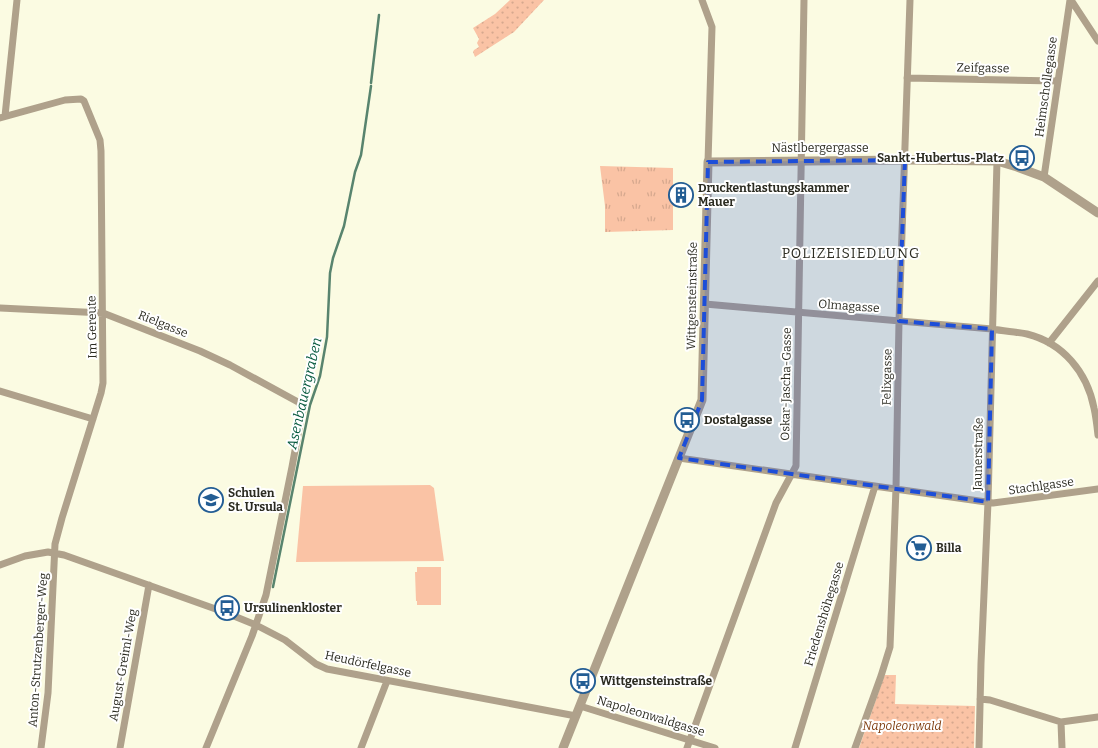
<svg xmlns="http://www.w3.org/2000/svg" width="1098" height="748" font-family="Bitter,serif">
  <defs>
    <pattern id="grass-tufts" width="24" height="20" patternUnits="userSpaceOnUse" patternTransform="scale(1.25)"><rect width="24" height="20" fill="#fac3a5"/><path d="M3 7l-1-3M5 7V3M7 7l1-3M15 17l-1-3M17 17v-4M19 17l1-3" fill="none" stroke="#d6a88e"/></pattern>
    <pattern id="park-dots" width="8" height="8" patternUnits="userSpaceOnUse" patternTransform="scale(1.25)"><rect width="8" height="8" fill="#fac3a5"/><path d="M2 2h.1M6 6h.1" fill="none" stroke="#d6a88e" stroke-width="1.8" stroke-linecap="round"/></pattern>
  </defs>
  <rect width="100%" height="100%" fill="#fbfbe2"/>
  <!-- grass -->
  <path fill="url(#grass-tufts)" d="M600,166L673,168V230L605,232V206Z"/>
  <!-- park -->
  <path fill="url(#park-dots)" d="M510,0H544L514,32L475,57L473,52L474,50L479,47L477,43L479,39L473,28L495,14Z
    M885,675H896L895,704L975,706L974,748H859L884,677Z"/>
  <!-- pitch -->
  <path fill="#fac3a5" d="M430,485L434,488L444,561L296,562L303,486Z
    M417,567H441V605H417V601H416L415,572H417Z"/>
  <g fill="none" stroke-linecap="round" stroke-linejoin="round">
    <!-- stream -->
    <path stroke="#58846e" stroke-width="2.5" d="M371,83L379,15
      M273,587L310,405L320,376L327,337L330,273L333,258L344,226L355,172L361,155L371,86"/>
    <!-- minor -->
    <path stroke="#afa18b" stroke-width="7" d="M702,0L712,27L708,162
      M1071,0L1098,41
      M907,78L1057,81
      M5,116L17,0
      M0,118L65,100L81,99L84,101L100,140L101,151L103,383L101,393L62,518L55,544L48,693L41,748
      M1044,177L1070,0
      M705,304L992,329C1003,331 1016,332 1027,334C1063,343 1087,372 1094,408C1096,417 1097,426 1098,435
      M0,308L103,313L200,351L230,365L298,402L303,407L292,467L266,595L252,636L206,748
      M1049,343L1098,281
      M0,391L93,419
      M679,458L993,503L1098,489
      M0,565L25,556L48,552L64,555L224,612L256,625L285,640L316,664L327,669L576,716
      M980,699L990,700L1061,722L1098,717
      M580,706L715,748
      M1061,722L1062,748
      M120,748L149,585
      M361,748L387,681
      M687,748L776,503L796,466L804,0
      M795,748L875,486
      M855,748L881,676L890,647L896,488L899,321L910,0
      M979,748L981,663L988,502L997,161"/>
    <!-- tertiary -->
    <path stroke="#afa18b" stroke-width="9" d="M563,748L702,400L708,162L905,160L997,161L1017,167L1044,177L1098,213"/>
  </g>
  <!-- marked area -->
  <path fill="#1d4ed8" fill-opacity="0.2" stroke="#1d4ed8" stroke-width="4" stroke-dasharray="10 6" stroke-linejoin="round" d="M905,160L899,321L992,329L988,502L679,458L702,400L708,162Z"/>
  <!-- icons -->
  <defs>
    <symbol id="bus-ring" viewBox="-11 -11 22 22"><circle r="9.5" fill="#fff" stroke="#235d94" stroke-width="1.5"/><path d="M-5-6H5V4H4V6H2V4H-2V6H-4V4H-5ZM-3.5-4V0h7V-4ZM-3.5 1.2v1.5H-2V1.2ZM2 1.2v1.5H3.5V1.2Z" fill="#235d94"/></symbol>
    <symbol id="building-ring" viewBox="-11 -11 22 22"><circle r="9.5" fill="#fff" stroke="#235d94" stroke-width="1.5"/><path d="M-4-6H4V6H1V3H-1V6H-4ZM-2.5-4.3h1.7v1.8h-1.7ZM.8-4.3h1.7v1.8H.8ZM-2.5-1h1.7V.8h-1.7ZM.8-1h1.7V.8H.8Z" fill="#235d94"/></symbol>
    <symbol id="school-ring" viewBox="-11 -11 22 22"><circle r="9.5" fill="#fff" stroke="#235d94" stroke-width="1.5"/><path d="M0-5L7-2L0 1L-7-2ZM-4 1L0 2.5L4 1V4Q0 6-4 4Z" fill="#235d94"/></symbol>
    <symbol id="supermarket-ring" viewBox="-11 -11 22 22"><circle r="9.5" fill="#fff" stroke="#235d94" stroke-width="1.5"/><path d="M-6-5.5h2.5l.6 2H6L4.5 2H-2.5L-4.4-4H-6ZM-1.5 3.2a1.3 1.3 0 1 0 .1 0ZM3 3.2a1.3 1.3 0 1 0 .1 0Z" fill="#235d94"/></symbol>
  </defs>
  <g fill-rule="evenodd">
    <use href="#bus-ring" x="1008" y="144" width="28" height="28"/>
    <use href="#building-ring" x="667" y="181" width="28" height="28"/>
    <use href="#bus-ring" x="673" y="406" width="28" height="28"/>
    <use href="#school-ring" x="197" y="486" width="28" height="28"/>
    <use href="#supermarket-ring" x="905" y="534" width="28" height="28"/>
    <use href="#bus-ring" x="213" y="594" width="28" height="28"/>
    <use href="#bus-ring" x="569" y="667" width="28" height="28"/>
  </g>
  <g text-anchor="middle" stroke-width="4" stroke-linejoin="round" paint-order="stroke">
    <!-- street labels -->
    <g font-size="12" fill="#2c2c22" stroke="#fff">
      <text transform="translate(983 68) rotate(1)" y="4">Zeifgasse</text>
      <text transform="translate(1046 87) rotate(-82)" y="4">Heimschollegasse</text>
      <text x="820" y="152">Nästlbergergasse</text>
      <text transform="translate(692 296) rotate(-89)" y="4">Wittgensteinstraße</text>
      <text transform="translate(849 306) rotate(4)" y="4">Olmagasse</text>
      <text transform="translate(163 324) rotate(22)" y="4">Rielgasse</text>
      <text transform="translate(92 327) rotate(-91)" y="4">Im Gereute</text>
      <text transform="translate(887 377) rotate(-89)" y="4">Felixgasse</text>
      <text transform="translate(786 384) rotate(-89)" y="4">Oskar-Jascha-Gasse</text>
      <text transform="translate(978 454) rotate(-89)" y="4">Jaunerstraße</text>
      <text transform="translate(1041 486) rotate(-8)" y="4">Stachlgasse</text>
      <text transform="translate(824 614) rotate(-73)" y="4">Friedenshöhegasse</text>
      <text transform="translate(38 650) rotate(-86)" y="4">Anton-Strutzenberger-Weg</text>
      <text transform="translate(368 664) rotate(12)" y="4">Heudörfelgasse</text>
      <text transform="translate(123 665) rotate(-80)" y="4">August-Greiml-Weg</text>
      <text transform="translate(651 716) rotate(17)" y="4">Napoleonwaldgasse</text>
    </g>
    <!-- poi labels -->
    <g font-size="12" font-weight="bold" fill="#2c2c22" stroke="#fff" text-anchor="start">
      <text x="1004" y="162" text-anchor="end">Sankt-Hubertus-Platz</text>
      <text x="698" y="192">Druckentlastungskammer<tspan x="698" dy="14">Mauer</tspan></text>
      <text x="704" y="424">Dostalgasse</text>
      <text x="228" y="497">Schulen<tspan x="228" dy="14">St. Ursula</tspan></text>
      <text x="936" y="552">Billa</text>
      <text x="244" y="612">Ursulinenkloster</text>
      <text x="600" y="685">Wittgensteinstraße</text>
    </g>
    <!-- park labels -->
    <g font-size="12" font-style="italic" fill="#813f12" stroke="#fff">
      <text x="902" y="730">Napoleonwald</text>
    </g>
    <!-- neighbourhood labels -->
    <g font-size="14" letter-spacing="1" fill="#2c2c22" stroke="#fff">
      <text x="851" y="258">POLIZEISIEDLUNG</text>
    </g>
    <!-- water labels -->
    <g font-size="14" font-style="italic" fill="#095b40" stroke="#fff">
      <text transform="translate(304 393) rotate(-77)" y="5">Asenbauergraben</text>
    </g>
  </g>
</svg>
